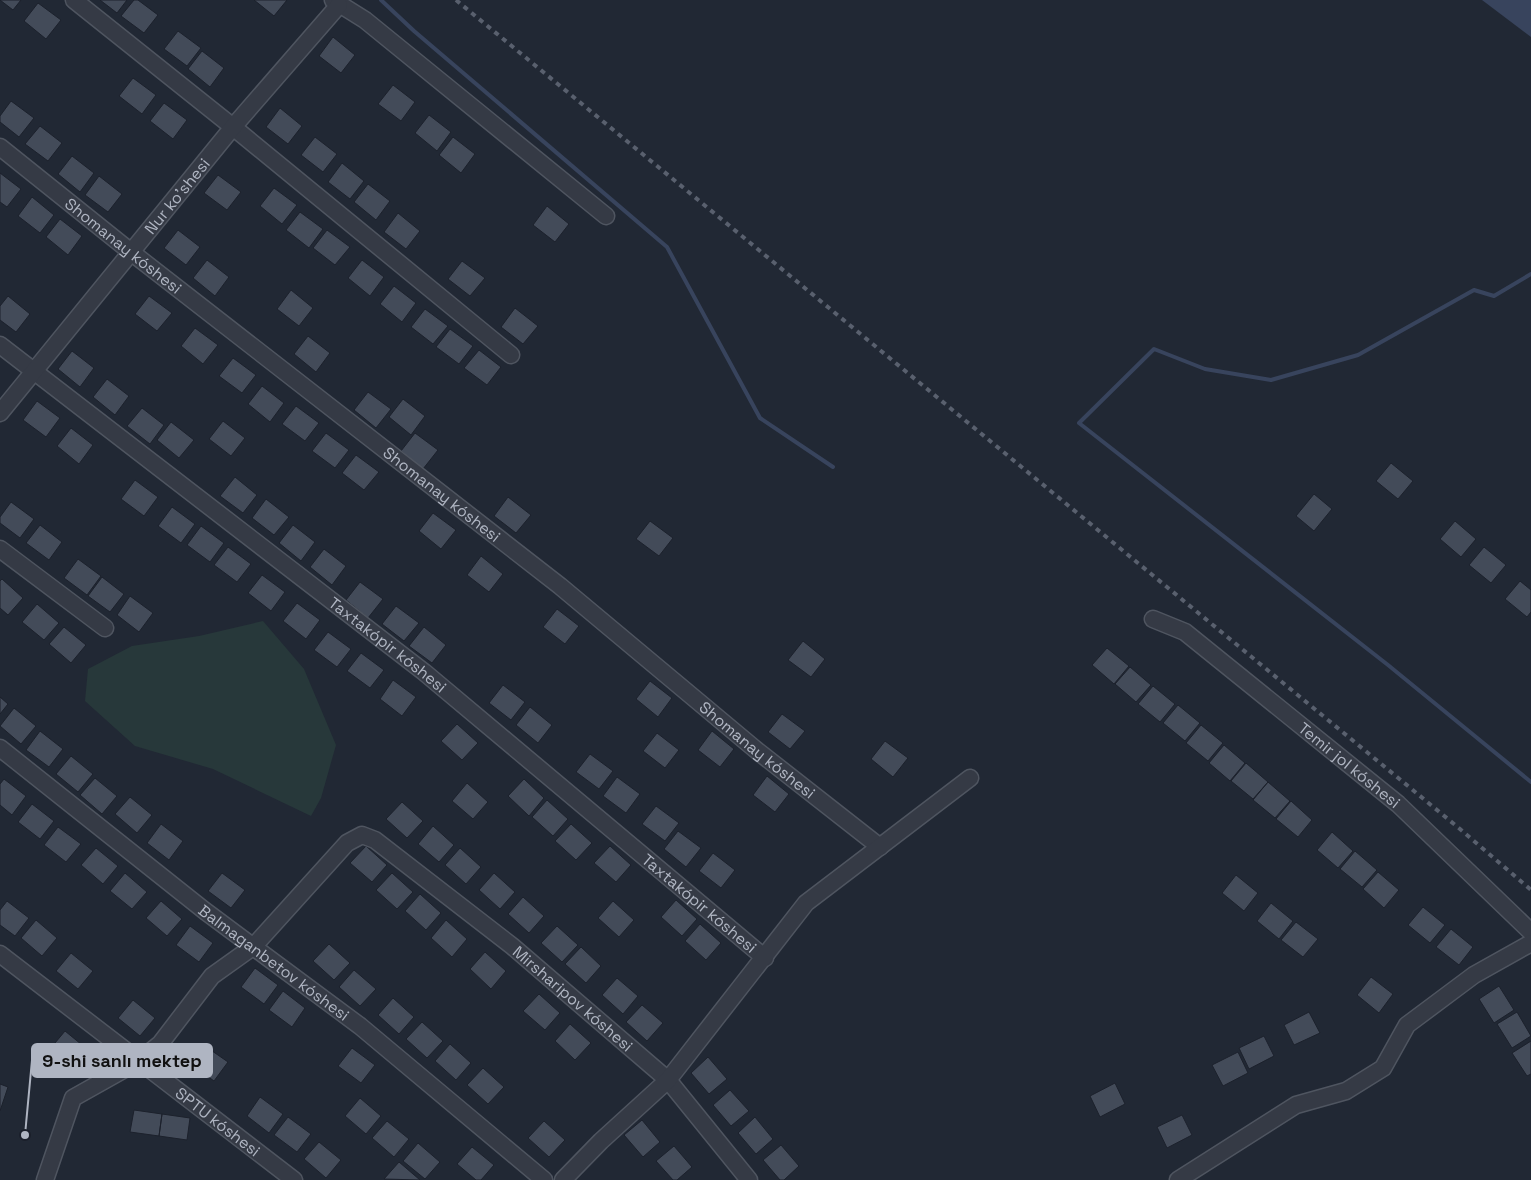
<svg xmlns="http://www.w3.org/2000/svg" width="1531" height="1180" font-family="'Space Grotesk',sans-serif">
  <rect width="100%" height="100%" fill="#212834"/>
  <!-- green -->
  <path fill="#27383a" d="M263,621L304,669L336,745L321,798L311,816L213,769L135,746L85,701L88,669L132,646L199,636Z"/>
  <!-- water -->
  <path fill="#38445d" d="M1482,0H1531V37Z"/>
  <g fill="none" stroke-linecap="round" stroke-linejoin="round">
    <!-- stream -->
    <path stroke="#38445d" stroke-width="4" d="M381,0L414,31L667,247L760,418L833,467
      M1531,274L1494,296L1474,290L1358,355L1271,380L1205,369L1154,349L1079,423L1388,665L1531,782"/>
  </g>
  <!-- building -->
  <path fill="#434b59" stroke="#1c212c" d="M0,0H21L13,10Z
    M100,0H127L117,13Z
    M134,0H138L158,15L144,33L121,16Z
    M254,0H287L274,16Z
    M38,3L61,20L46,39L24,21Z
    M178,31L201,48L187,66L164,49Z
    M333,37L355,55L341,73L319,56Z
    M202,51L224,68L210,87L188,69Z
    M133,78L156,95L142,114L119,96Z
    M393,85L415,102L401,121L378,104Z
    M11,101L34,118L19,137L0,122V116Z
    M164,103L187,120L173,139L150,121Z
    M280,108L302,126L288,144L266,127Z
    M429,115L451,132L437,151L415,133Z
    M40,126L62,143L48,161L25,144Z
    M315,137L337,154L323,172L301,155Z
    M453,137L475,154L461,173L439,155Z
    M72,156L94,173L80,192L58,174Z
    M342,163L364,181L350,199L328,182Z
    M0,173L21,189L7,207L0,202Z
    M218,175L241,192L227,210L204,193Z
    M99,176L122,194L108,212L85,195Z
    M368,184L390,201L376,220L354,202Z
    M274,188L297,205L282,224L260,206Z
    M32,197L54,215L40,233L18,216Z
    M547,206L569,224L555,242L533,225Z
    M300,212L323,229L309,248L286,230Z
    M398,213L420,231L406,249L384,232Z
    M60,219L82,236L68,255L46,237Z
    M178,230L200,247L186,265L164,248Z
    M327,230L350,247L335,265L313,248Z
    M207,260L229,277L215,296L193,278Z
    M362,260L384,277L370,296L348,278Z
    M462,261L485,278L470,296L448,279Z
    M394,286L416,303L402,322L380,304Z
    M291,290L313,308L299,326L277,309Z
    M8,296L30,314L16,332L0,320V306Z
    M149,296L172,313L157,331L135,314Z
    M515,308L538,326L523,344L501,327Z
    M425,309L448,326L433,344L411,327Z
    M195,328L218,345L203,364L181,346Z
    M450,329L473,346L459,364L436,347Z
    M308,336L330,353L316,372L294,354Z
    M479,350L501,367L487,385L464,368Z
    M72,351L94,368L80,387L58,369Z
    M233,358L256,375L242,393L219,376Z
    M107,379L129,396L115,415L93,397Z
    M262,386L284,403L270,422L248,404Z
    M368,392L391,409L376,428L354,410Z
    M403,399L425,416L411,435L389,417Z
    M37,401L60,418L46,437L23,420Z
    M296,406L319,423L305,441L282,424Z
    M142,408L164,425L150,444L127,426Z
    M223,421L245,438L231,456L209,439Z
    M171,422L194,440L179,458L157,440Z
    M71,428L93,445L79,464L57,446Z
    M326,433L349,450L335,468L312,451Z
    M415,433L438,450L423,469L401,451Z
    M356,455L379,472L364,490L342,473Z
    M1391,463L1413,481L1398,499L1376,481Z
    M235,477L257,495L243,513L220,496Z
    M135,480L158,497L144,516L121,499Z
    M1314,494L1332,509L1314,531L1296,516Z
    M508,497L531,515L516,533L494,516Z
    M266,499L289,517L274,535L252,518Z
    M11,502L34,519L20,538L0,523V517Z
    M172,507L195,524L181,543L158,526Z
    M433,513L456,530L441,549L419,531Z
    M650,521L673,538L659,556L636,539Z
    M1455,521L1476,539L1461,557L1440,539Z
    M40,525L62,542L49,560L26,543Z
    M293,525L315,542L301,561L279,543Z
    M201,526L224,543L210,562L187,545Z
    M228,547L251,564L237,582L214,565Z
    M1484,547L1506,565L1491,583L1469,565Z
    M324,549L346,566L332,585L310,567Z
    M481,556L503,574L489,592L467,575Z
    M78,559L101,576L87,595L64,578Z
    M262,575L285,592L271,611L248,593Z
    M102,577L124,594L110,612L88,596Z
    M2,579L23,598L8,615L0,608V581Z
    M1520,581L1531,590V612L1527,617L1505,599Z
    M360,582L383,599L368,618L346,600Z
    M130,596L153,613L139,632L117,615Z
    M297,603L320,620L306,639L283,621Z
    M37,604L59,623L44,640L22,622Z
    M396,606L419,623L404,641L382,624Z
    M557,609L579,626L565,644L543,627Z
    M64,627L86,645L71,663L49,644Z
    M424,627L446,645L432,663L409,646Z
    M328,632L351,649L337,667L314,650Z
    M803,641L825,659L811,677L788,660Z
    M1107,648L1129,666L1114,684L1092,665Z
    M361,653L384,670L370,688L347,671Z
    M1130,667L1151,685L1136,702L1115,684Z
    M393,680L416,697L402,716L380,699Z
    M650,681L672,698L658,717L636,699Z
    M503,685L525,702L511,720L489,703Z
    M1153,686L1175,704L1160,722L1138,704Z
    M0,697L8,704L0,714Z
    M1178,705L1200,723L1185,741L1163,723Z
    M530,707L552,725L538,743L516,725Z
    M14,708L36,726L21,744L0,726Z
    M782,714L805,731L790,749L768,732Z
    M457,724L478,743L462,760L441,741Z
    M1201,725L1223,743L1208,761L1186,743Z
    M40,731L63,749L49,767L26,750Z
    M712,731L734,749L720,767L698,750Z
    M657,733L679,750L665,768L643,751Z
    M885,741L908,758L893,777L871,759Z
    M1224,745L1245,763L1230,781L1209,763Z
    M590,754L613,771L599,789L576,772Z
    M71,756L93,774L78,792L56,774Z
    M1246,763L1268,782L1253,799L1231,781Z
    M767,776L789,794L775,812L753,795Z
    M617,777L640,794L626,813L603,796Z
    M95,778L117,796L102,814L80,795Z
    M4,779L26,796L12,815L0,805V784Z
    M524,779L544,798L529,816L508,796Z
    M1268,782L1290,801L1275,818L1253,800Z
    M467,783L488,802L473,819L452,801Z
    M130,797L152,815L137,833L115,814Z
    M547,800L568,819L553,836L532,817Z
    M1291,801L1312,820L1298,837L1276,819Z
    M402,802L423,821L407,838L386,819Z
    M32,804L54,821L40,839L18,822Z
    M656,806L679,823L665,841L642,824Z
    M161,824L183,841L169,860L147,843Z
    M571,824L592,843L576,860L555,841Z
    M433,826L454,845L439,862L418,844Z
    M58,827L81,844L66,862L44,845Z
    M678,831L701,848L686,867L664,849Z
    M1332,832L1353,851L1338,868L1317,850Z
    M366,846L387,865L372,882L350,863Z
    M610,846L631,865L616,882L594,863Z
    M96,848L118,866L103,884L81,865Z
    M460,848L481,867L466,884L445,865Z
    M1355,851L1377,870L1362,887L1340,869Z
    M713,853L735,870L721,888L699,871Z
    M1378,872L1399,890L1384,908L1363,889Z
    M125,873L147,892L132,909L110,891Z
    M222,873L245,890L231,908L208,891Z
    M392,873L413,892L397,909L376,890Z
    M494,873L515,892L500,909L479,890Z
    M1236,875L1258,893L1244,911L1222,893Z
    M420,894L441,913L426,930L405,911Z
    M523,897L544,916L529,933L508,914Z
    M676,900L697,919L682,936L661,917Z
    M7,901L29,918L15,936L0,925V910Z
    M161,901L182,919L167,936L146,918Z
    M613,901L634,920L619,937L598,918Z
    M1271,903L1293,921L1279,939L1257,921Z
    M1423,907L1445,925L1430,943L1408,925Z
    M36,920L57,938L42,956L21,938Z
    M446,920L467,939L452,957L431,938Z
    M1296,922L1318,939L1303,957L1281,940Z
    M700,924L721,943L706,960L685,941Z
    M190,926L213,943L199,962L176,945Z
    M557,926L578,945L562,962L541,943Z
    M1451,929L1473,947L1459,965L1436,947Z
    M329,944L350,963L334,980L313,961Z
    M581,947L601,966L586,983L565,964Z
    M485,952L506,971L491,989L470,969Z
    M71,953L93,971L78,989L56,971Z
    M255,968L278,985L264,1004L241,987Z
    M354,970L376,989L360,1006L339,987Z
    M1371,977L1393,994L1379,1013L1357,995Z
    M617,978L638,996L623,1014L602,995Z
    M1499,986L1514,1010L1494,1023L1479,999Z
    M283,991L305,1008L292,1027L269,1010Z
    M539,994L560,1013L545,1030L523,1011Z
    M393,998L414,1017L399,1034L378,1015Z
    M133,1000L155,1018L140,1036L118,1018Z
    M642,1005L663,1023L647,1041L626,1022Z
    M1309,1012L1320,1033L1294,1045L1284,1025Z
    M1517,1012L1531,1036L1512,1048L1497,1024Z
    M422,1022L443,1041L427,1058L406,1039Z
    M570,1024L591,1043L575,1060L555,1041Z
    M65,1031L87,1049L72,1067L50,1049Z
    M1264,1036L1274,1056L1249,1069L1239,1048Z
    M1531,1041V1074L1527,1076L1512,1053Z
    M450,1044L471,1063L456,1080L435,1061Z
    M205,1046L228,1062L214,1081L191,1064Z
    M352,1048L375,1065L361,1083L338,1066Z
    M1238,1052L1248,1073L1223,1086L1212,1065Z
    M708,1057L727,1079L709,1094L691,1073Z
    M483,1068L504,1087L488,1104L467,1085Z
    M1115,1083L1125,1104L1100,1117L1090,1096Z
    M0,1084L8,1087L0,1111Z
    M730,1090L749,1111L731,1126L713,1105Z
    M260,1097L283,1114L269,1133L247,1116Z
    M360,1098L381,1116L366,1134L345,1116Z
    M134,1110L162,1114L159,1136L130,1132Z
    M162,1114L190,1118L187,1140L159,1136Z
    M1182,1115L1192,1135L1167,1148L1157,1127Z
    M288,1117L311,1134L297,1152L274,1135Z
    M755,1117L773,1139L756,1154L738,1133Z
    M642,1120L660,1142L643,1157L624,1135Z
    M387,1121L409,1139L394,1157L372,1138Z
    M544,1121L565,1140L549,1157L528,1138Z
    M319,1142L341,1160L326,1178L304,1159Z
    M418,1143L440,1162L425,1179L403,1161Z
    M781,1145L799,1166L784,1180H780L763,1160Z
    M674,1146L692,1167L677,1180H673L656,1161Z
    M472,1147L494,1165L481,1180H476L457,1164Z
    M399,1162L420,1180L384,1179Z"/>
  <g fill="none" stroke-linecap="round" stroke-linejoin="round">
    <defs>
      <g id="minor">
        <path d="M74,0L233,127L511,355"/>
        <path d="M333,0L365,20L606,216"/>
        <path id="s1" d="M0,147L131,252L560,586L755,749L880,847"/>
        <path id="s2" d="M0,345L424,672L765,958"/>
        <path id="s3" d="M0,413L233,127L339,5"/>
        <path d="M0,549L105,628"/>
        <path id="s4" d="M1153,619L1185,632L1398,804L1531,932"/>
        <path id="s5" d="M0,748L205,911L360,1026L544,1180"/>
        <path id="s6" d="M0,954L294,1180"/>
        <path id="s7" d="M45,1180L73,1098L139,1061L160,1044L212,976L254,946L347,843L362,835L375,840L512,946L668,1080L749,1180"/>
        <path d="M563,1180L601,1141L668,1080L806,903L970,778"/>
        <path d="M1178,1180L1296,1105L1346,1091L1383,1068L1407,1025L1474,975L1531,943"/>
      </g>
    </defs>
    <!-- minor casing -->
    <use href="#minor" stroke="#4f5560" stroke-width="19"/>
    <!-- minor -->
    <use href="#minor" stroke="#353a45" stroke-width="16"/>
    <!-- rail -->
    <path stroke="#59606e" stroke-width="4" stroke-dasharray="5 5" stroke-linecap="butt" d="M456,0L1460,829L1531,890"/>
  </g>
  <g text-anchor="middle" stroke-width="4.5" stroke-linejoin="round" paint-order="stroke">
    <!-- street labels -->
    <g font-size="16" fill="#afb5c2" stroke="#1a1f2a">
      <text dy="6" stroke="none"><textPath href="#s3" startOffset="280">Nur ko'shesi</textPath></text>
      <text dy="6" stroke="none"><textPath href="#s1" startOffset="158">Shomanay kóshesi</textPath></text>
      <text dy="6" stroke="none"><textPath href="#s1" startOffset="562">Shomanay kóshesi</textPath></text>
      <text dy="6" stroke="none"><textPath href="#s2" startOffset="490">Taxtakópir kóshesi</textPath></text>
      <text dy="6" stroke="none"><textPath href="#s1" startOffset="968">Shomanay kóshesi</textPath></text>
      <text dy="6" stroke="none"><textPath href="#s4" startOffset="246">Temir jol kóshesi</textPath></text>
      <text dy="6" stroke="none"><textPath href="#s2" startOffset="895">Taxtakópir kóshesi</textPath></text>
      <text dy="6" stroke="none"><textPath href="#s5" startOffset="348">Balmaganbetov kóshesi</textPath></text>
      <text dy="6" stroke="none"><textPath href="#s7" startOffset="750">Mirsharipov kóshesi</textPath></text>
      <text dy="6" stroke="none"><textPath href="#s6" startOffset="275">SPTU kóshesi</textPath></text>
    </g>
  </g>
  <!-- callouts -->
  <path fill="none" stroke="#afb5c2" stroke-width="2" d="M25 1135L32 1060"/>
  <circle fill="#afb5c2" stroke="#1a1f2a" stroke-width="2" cx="25" cy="1135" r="5"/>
  <rect fill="#afb5c2" stroke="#afb5c2" stroke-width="2" x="32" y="1044" width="180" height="33" rx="5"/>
  <g font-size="18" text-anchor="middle" font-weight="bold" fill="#111">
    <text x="122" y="1067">9-shi sanlı mektep</text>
  </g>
</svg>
